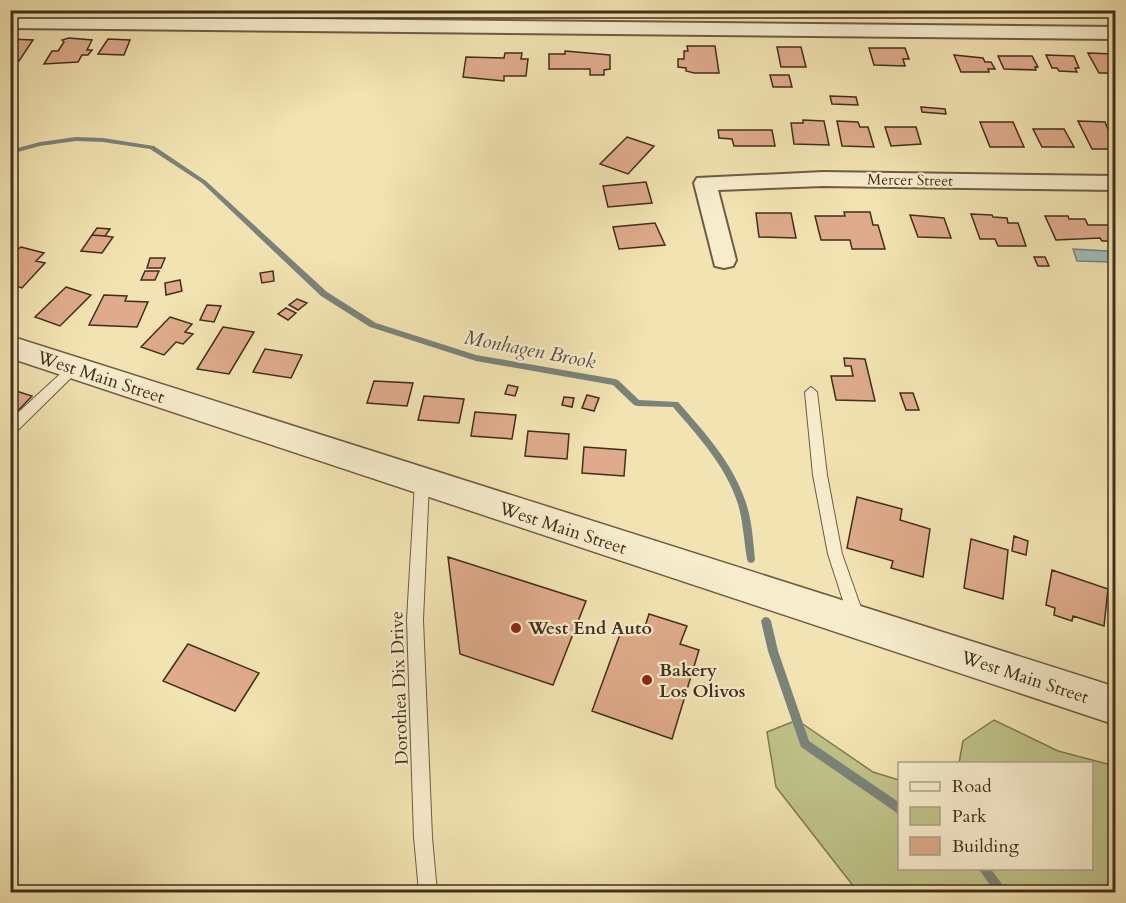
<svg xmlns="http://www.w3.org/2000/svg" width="1126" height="903" font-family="Cardo,serif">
  <rect width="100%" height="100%" fill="#f2e4b2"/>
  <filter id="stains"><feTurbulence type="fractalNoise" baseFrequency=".00333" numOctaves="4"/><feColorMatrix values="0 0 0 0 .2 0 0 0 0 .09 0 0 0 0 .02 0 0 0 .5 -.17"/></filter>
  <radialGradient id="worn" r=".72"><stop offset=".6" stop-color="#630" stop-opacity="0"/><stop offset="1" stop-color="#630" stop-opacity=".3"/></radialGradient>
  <!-- green -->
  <path fill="#bfc389" stroke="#807852" stroke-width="1.5" d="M797,720L873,772L899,780L900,868H1092V764L959,763L963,741L994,720L1058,751L1115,766V892H858L776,787L767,732Z"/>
  <!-- water -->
  <path fill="#a0bcb8" stroke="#7a837a" stroke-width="1.5" d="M1073,249L1108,251L1115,259H1111L1112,262L1077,261Z"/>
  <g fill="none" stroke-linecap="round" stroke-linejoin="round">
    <!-- stream -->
    <path fill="#7a837a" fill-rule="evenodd" d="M76,137L103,138L154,146L206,181L327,292L376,323L476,355L615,379L618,380L639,400L678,402C705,433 733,463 746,503C752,521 753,540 755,559L754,562L751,563L748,562L747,559C744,541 743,521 738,504C726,466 698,436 673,407L637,406L634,405L613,385L476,361L370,327L321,296L202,183L150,149L103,142L76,141L40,146L10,154V150L40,142Z
      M766,617L769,618L771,621L778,651L809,741L900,803V815L801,747L768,651L761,621L763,618Z
      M978,868H990L1005,888L1006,892H995Z"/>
  </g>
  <!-- building -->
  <path fill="#dfab8c" stroke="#412e1c" stroke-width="1.5" d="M69,38L92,40L87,50H92L88,55H82L78,62L44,64L52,51H58L64,42L62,40Z
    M10,39L33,40L19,61L10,60Z
    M108,39L130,40L124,55L98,54Z
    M687,46H715L719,73H694L686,71V68L678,67V59H684V51H688Z
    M777,47H801L806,67H781Z
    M869,48H905L909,59H903L905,66L874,65Z
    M565,51L610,55V69L604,70V75H590V69H549V54H565Z
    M505,53H522L521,59H528L526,76H504V81L463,77L466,57L504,58Z
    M1088,53L1113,54L1116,73H1099Z
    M954,55L983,58L985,62H991L995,69H988L989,72H961Z
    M1046,55L1074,56L1079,68H1075L1077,72L1059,71L1057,68H1052Z
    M998,56H1032L1038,67H1035L1036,70L1004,69Z
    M770,75H789L792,87H773Z
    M830,96L856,97L858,105L832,104Z
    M921,107L945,109L946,114L922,112Z
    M803,120L824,121L829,145L794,144L791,123H803Z
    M837,121L858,122L860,127H868L874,147L842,146Z
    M1078,121L1105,122L1108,129H1116V149H1092Z
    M980,122H1013L1024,147H990Z
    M885,127H916L921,144L891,146Z
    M1033,129H1064L1074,147H1042Z
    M718,130H772L775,146H734L732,139L719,138Z
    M627,137L654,146L628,174L600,164Z
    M646,182L652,203L608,207L603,186Z
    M844,212H870L873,225H878L885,249H852L850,240H821L815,216H845Z
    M756,213H791L796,238L759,237Z
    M971,214L992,215L993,217L1007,218L1008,223H1018L1026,246H998L995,239H980Z
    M910,215L944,218L951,238L918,237Z
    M1045,216H1068L1069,219H1085L1088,225H1109L1116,241H1102L1100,238L1056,240Z
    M655,223L665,245L619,249L613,227Z
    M97,228L110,229L105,236L92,235Z
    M92,235L105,236L113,237L102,253L81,251Z
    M21,247L44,253L36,261L45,263L22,288L10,284V255Z
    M1034,257H1045L1049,266H1038Z
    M150,258H165L161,268H147Z
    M145,271H159L155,280H141Z
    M273,271L274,281L262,283L260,273Z
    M180,280L182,291L166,295L165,283Z
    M66,287L91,295L60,326L35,317Z
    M104,295L127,296L125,301L148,302L137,327L89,325Z
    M297,299L307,303L298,310L289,305Z
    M207,305L221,306L214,322L200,320Z
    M286,308L296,313L288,320L278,314Z
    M170,317L192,324L185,332L193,334L183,344L176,342L164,355L141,347Z
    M223,327L254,332L229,374L197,369Z
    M265,349L302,355L291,378L253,372Z
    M844,358L865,359L875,401L836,400L831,376H853L851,366H845Z
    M374,381L413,383L407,406L367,403Z
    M508,385L518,387L515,396L505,394Z
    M10,389L32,396L10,419Z
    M900,393H913L919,410H906Z
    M587,395L599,398L594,411L582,408Z
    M424,396L464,399L459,423L418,420Z
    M564,397L574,398L572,407L562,405Z
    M475,412L516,415L512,439L471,436Z
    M528,431L569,434L567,459L525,456Z
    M584,447L626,450L624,476L582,473Z
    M857,497L902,509L900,520L930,529L923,577L891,568L893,561L847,548Z
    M1014,536L1028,541L1026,555L1012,551Z
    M971,539L1008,550L1003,599L964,588Z
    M448,557L586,601L553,685L460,654Z
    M1052,570L1108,589L1104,626L1073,616L1072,621L1054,615L1055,608L1046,605Z
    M649,614L687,626L680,644L699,650L672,739L592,711L623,626L643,633Z
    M188,644L259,673L235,711L163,681Z"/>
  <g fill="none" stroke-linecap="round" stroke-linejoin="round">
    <defs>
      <path id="service" d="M74,363L80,368L78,371L15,433L10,434V420L70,365Z
        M811,387L817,392L827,475L842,554L865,619L862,624L857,626L852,624L849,619L828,554L813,475L805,392Z
        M422,477L427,479L429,483L423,620L432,837L437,892H419L414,837L407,620L415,483L417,479Z"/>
      <path id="minor" d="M10,16L1116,27V39L10,28Z
        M823,172L1116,176V190L823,186L718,190L736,260L733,266L724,268L715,266L694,183L697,178Z"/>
      <path id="tertiary" d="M10,336L1116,687V725L10,358Z"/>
    </defs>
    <!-- service casing -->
    <use href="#service" stroke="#6d5c42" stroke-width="2"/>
    <!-- minor casing -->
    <use href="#minor" stroke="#6d5c42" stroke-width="4"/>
    <!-- tertiary casing -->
    <use href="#tertiary" stroke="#6d5c42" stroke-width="3"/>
    <!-- service -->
    <use href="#service" fill="#f7edcd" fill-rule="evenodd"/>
    <!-- minor -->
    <use href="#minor" fill="#f7edcd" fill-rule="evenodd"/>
    <!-- tertiary -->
    <use href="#tertiary" fill="#f7edcd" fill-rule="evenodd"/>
  </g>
  <!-- markers -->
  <g fill="#8f2418" stroke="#f7edcd" stroke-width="2">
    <circle cx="516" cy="628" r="6"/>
    <circle cx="647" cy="680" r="6"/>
  </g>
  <g text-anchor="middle" stroke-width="4.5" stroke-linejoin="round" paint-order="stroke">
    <!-- far-street labels -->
    <g font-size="15" fill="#412e1c" stroke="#f7edcd">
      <text transform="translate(910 180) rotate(1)" y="5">Mercer Street</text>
    </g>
    <!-- street labels -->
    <g font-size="18" fill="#412e1c" stroke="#f7edcd">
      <text transform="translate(101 377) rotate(18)" y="6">West Main Street</text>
      <text transform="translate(563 528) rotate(18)" y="6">West Main Street</text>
      <text transform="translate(1025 677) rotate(18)" y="6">West Main Street</text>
      <text transform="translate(399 688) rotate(-92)" y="6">Dorothea Dix Drive</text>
    </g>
    <!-- poi labels -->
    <g font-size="18" font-weight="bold" fill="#412e1c" stroke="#f7edcd" text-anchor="start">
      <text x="528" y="634">West End Auto</text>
      <text x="659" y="676">Bakery<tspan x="659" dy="21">Los Olivos</tspan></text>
    </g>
    <!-- water labels -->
    <g font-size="20" font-style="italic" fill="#595243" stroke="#f7edcd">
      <text transform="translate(530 349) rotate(11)" y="7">Monhagen Brook</text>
    </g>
  </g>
  <!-- margin -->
  <rect width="1126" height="903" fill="none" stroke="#f2e4b2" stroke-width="36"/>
  <rect x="12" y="12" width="1102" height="879" fill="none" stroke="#412e1c" stroke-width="3"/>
  <rect x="18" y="18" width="1090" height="867" fill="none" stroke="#412e1c" stroke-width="1.5"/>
  <!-- legend -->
  <rect x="898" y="762" width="195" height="108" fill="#f7edcd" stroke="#aea186" stroke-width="1.5"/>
  <rect x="910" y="782" width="30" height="9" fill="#f7edcd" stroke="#aea186" stroke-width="1.5"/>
  <text x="952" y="792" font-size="18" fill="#412e1c">Road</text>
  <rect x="910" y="807" width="30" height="18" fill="#bfc389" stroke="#aea186" stroke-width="1.5"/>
  <text x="952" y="822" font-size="18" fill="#412e1c">Park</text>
  <rect x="910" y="837" width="30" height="18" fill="#dfab8c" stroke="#aea186" stroke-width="1.5"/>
  <text x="952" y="852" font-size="18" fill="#412e1c">Building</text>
  <rect width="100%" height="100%" filter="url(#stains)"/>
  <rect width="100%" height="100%" fill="url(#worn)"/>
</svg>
